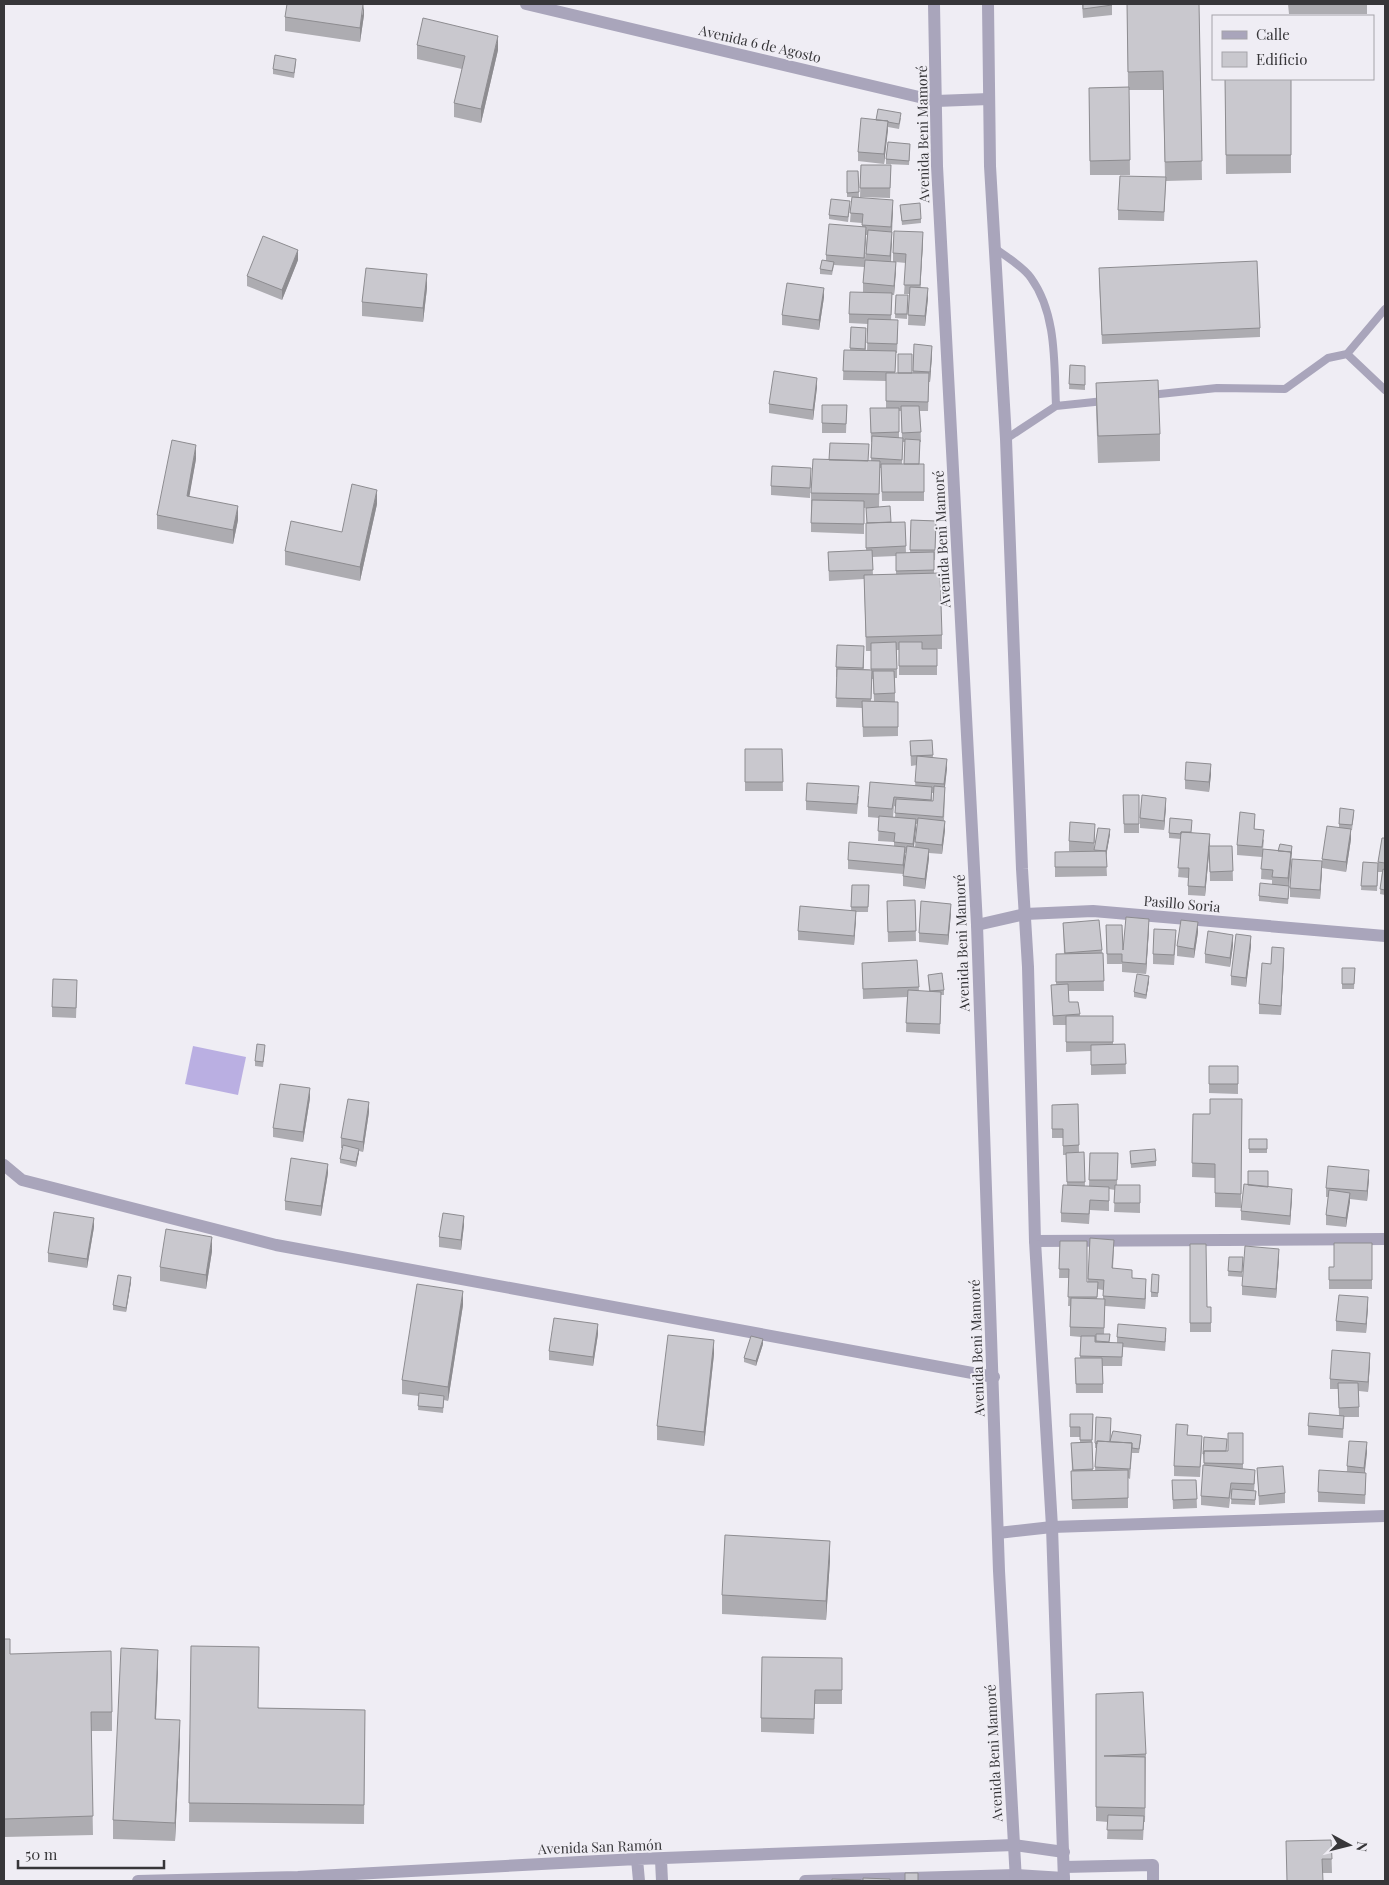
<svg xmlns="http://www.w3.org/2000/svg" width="1389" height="1885" font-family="'Playfair Display',serif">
  <rect width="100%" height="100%" fill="#efedf4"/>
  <!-- water -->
  <path fill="#baafe2" d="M193,1046L246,1057L238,1095L185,1084Z"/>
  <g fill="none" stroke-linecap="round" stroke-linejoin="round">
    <!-- service -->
    <path stroke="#a9a5bb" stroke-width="8" d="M995,248C1006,257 1023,266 1031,278C1057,314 1054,364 1056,406
      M1347,354L1385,390
      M1150,395L1217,388L1285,389L1328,358L1347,354L1385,309
      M1006,439L1056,406L1104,401"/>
    <!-- minor -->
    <path stroke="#a9a5bb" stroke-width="12" d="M526,4L936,101L989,99
      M977,925L1025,914L1093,911L1385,936
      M4,1165L22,1180L276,1245L994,1377
      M1035,1241L1385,1239
      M998,1533L1052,1527L1385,1516
      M637,1859L639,1881
      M661,1860L662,1881
      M1064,1867L1153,1865V1881
      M138,1881L298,1877L637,1859L1014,1845L1064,1852
      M805,1881L1016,1875L1064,1878"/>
    <!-- tertiary -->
    <path stroke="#a9a5bb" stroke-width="12" d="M934,4L937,166L977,925L999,1571L1016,1881
      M988,4L990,166L1006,439L1022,869L1028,967L1035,1241L1052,1527L1064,1881"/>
  </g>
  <!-- wall -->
  <path fill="#adacb1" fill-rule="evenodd" d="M1082,4H1112V15L1083,18Z
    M1127,4H1199L1202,180L1166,181L1164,221L1118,220V210L1165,177L1163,90H1129L1130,175H1090L1089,88L1128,87Z
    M1288,4H1367V14H1289Z
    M364,15L360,42L285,31V17Z
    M417,45L498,50L481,123L454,117V103L462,69L417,59Z
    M296,63L294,78L273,74V69Z
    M1225,79H1291V173L1226,174Z
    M901,118L899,129L888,127L884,164L858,161V152L876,120Z
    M910,148L909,165L886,164V159Z
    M861,165H891L890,198L860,197Z
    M847,171H858L859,197L893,210L891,262H893V253L923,242L920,288L928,298L925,326L908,325L909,294H904L906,263L896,262L894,295H892L891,320L898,329L897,353H896L895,373H913L914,344L932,355L930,382H929L928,411H920L921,442H920L919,464H924V501H882L881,468H880L879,507L891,522H905L906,553H910L911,520L936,521L935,560H934V573L942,635V649H937V675H899V650H897V678H895V702H898V736L863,737L862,708L836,707L837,677H836V667L864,656V669L871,670V651H866L864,579L829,581L828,552L866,551V523H867L866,508H864V534L811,532V493L869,461H871L872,442H871L870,408H886V381L843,380L844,350L850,351L851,327L866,328V351H867L868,324L849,323V314L863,292V283L867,235H866L864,267L834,265L832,275L820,274V269L826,260V255L862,227V223L850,222L852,197H847ZM899,411H901L902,438H899ZM903,442H905L904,464H902ZM896,556V574L873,575L872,557ZM872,679H873L874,701H871Z
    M900,205L921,219V223L902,225Z
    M850,206L848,222L829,219V215Z
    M298,260L282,300L247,286V276Z
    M1099,278L1260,328V337L1102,344Z
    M427,288L423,322L362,316V302Z
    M896,295H908L907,319L895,318Z
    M824,297L819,330L782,325V315Z
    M1070,365L1085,366V390L1069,389Z
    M1096,383L1160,434V461L1098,463L1096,410Z
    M817,387L813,420L769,413V404Z
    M822,405H847L846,433H822Z
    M196,459L189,496L238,520L233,544L157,529V515Z
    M811,478L810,498L771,495V486Z
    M377,504L360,581L285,565V551L342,532Z
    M932,740L933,758L947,768L945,787V796L944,820L945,830L942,854L929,853V858L925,889L903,886V876L906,853H905L903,874L848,869V860L894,846V842L878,841L879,818L868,817V807L915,786L917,765L911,766L910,741ZM932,793H934L933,801H932ZM894,806L896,807L895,817H893ZM916,824H917L915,847H914Z
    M745,749H782L783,791H745Z
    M1211,774L1209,792L1185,789V780Z
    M1123,795H1139V833H1124Z
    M859,796L857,814L806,810V801Z
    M1166,807L1164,830L1140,828V818Z
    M1354,814L1352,830H1351V839L1346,872L1322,868V859L1339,828V824Z
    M1255,823L1254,830L1264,840L1263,849L1292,851L1288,904L1259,901V896L1272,884V880L1261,879L1262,857L1237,855V845Z
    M1192,825L1191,832L1210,843L1205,896L1188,895V878L1178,877L1181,839L1169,838V833Z
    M1098,828L1110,834L1106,856L1107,876L1055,877V852H1083L1069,851V841L1095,834L1094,852Z
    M1382,838H1385V895L1380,894L1382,872H1378V870L1377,891L1361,890L1363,862L1378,863Z
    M1209,846H1232L1233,881H1210Z
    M1322,871L1320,899L1290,897V888Z
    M852,885H869L868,912H856L854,945L798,940V931L851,911Z
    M915,900L916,941L888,942L887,901Z
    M951,913L948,945L919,942V933Z
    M1063,923L1102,950V953H1103L1104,991H1068L1069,1002H1078L1080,1016H1113V1044H1125L1126,1074L1091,1075V1051L1066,1052V1025H1053L1051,985H1056V954H1064Z
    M1106,925L1123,950L1149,929L1146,974L1122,972V964H1107Z
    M1198,932L1194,958L1177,956V946Z
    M1176,939L1174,965L1153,964V954Z
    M1233,945L1230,967L1205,963V954Z
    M1251,946L1246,987L1231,985V976Z
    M1284,957L1281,1015L1259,1014V1004L1271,964Z
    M917,960L919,991H929L928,975L944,990V995H941L940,1034L906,1032L907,997L863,999L862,963Z
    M1342,968H1355L1354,989H1342Z
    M1149,981L1146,999L1134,997V992Z
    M77,990L76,1018L52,1017V1007Z
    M265,1050L263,1067L255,1066V1061Z
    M1209,1066H1238V1094L1209,1093Z
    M310,1098L303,1142L273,1137V1128Z
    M1242,1099L1241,1208L1215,1207V1178L1192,1177L1193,1114H1210Z
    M1078,1104L1079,1152H1084L1085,1186H1089L1090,1153H1118L1117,1185H1140V1213L1114,1212L1115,1190L1109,1189V1211L1090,1210L1089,1224L1061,1222V1213L1067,1185L1066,1155H1063V1138H1052V1105Z
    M369,1112L363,1152L359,1151L356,1167L340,1163V1159L342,1148H341V1138Z
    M1249,1139H1267V1153H1249Z
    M1130,1151L1156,1161V1166L1131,1168Z
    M328,1173L321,1216L285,1210V1201Z
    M1369,1179L1367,1201L1350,1199L1346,1227L1326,1225V1215L1328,1197H1326V1188Z
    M1268,1187L1292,1198L1290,1225L1241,1220V1211Z
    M464,1225L461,1250L439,1247V1237Z
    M94,1227L87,1268L48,1262V1253Z
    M1090,1238L1114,1250L1113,1268L1132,1278L1146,1288L1145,1309L1105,1306L1104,1334L1110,1343H1117V1337L1166,1338L1165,1351L1123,1347L1122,1366H1103V1393H1076L1075,1358H1080L1081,1337L1070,1336V1306H1068L1069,1278H1059L1060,1241L1087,1282H1088ZM1098,1289L1103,1290V1299H1097Z
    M1372,1243V1289H1329V1267H1334Z
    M1190,1244L1207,1307H1211V1332H1190Z
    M212,1251L206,1289L160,1281V1267Z
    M1229,1257H1243L1242,1277L1228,1276Z
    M1279,1259L1276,1298L1242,1295V1286Z
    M1159,1275L1158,1297H1151V1292Z
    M131,1282L126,1312L113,1310V1305Z
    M463,1305L448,1401L444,1400L443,1413L418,1410L419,1396L402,1394V1380Z
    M1368,1307L1366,1333L1336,1331V1321Z
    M598,1334L593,1366L549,1360V1351Z
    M763,1344L756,1366L744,1362V1358Z
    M714,1354L704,1446L657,1440V1426Z
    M1370,1362L1368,1392L1359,1391V1417H1344L1343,1438L1308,1435V1426L1339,1415L1338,1389H1330V1379Z
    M1070,1414H1093L1092,1447L1093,1471H1095L1096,1448H1095V1443L1111,1440H1141L1139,1453H1132L1130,1479L1128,1478V1508L1072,1509L1071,1471H1072L1071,1443L1080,1442V1437H1070Z
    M1243,1433V1469L1255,1479L1254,1491H1256L1255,1505L1231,1504L1232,1492H1231L1229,1508L1201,1505V1496L1204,1465L1203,1454L1228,1451Z
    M1188,1435L1202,1445L1200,1477L1174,1476V1466Z
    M1367,1452L1365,1472L1366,1482L1365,1504L1318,1502V1492L1347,1471V1466Z
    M1257,1468L1285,1493V1503L1259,1505Z
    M1172,1480H1196L1197,1508L1173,1509Z
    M830,1560L826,1620L722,1614V1595Z
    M4,1639L10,1654L112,1712V1731H91L93,1835L4,1837Z
    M191,1646L259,1708L365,1710L364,1824L189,1822Z
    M842,1658V1704H815L814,1734L761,1732V1718Z
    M158,1668L156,1719L180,1739L175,1841L113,1839V1820Z
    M1096,1694L1146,1754L1145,1822H1144L1143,1840L1107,1839L1108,1822L1096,1821Z
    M1331,1840L1332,1873H1323L1287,1881Z"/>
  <!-- shaded-wall -->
  <path fill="#8d8c90" d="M364,4V15L360,42V28Z
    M498,36V50L481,123V109Z
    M888,121V130L884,164V154Z
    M893,200V210L891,237V227Z
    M866,227V237L864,267V258Z
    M892,232V242L890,265V256Z
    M923,232V242L920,295V285Z
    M298,250V260L282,300V290Z
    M896,262V272L894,295V286Z
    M427,274V288L423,322V308Z
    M824,288V297L819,330V320Z
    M928,288V298L925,326V316Z
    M932,346V355L930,382V372Z
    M817,378V387L813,420V410Z
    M196,445V459L187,510V496Z
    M377,490V504L360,581V567Z
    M238,506V520L233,544V530Z
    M947,759V768L944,794V784Z
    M1211,764V774L1209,792V782Z
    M1166,798V807L1164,830V821Z
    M916,819V829L913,853V844Z
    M945,821V830L942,854V845Z
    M1110,829V834L1106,857V853Z
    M1351,829V839L1346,872V862Z
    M1210,834V843L1205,896V887Z
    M1292,846V851L1288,888V878L1291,852Z
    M905,847V856L903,874V865Z
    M929,849V858L925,889V879Z
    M1322,861V871L1320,899V890Z
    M951,904V913L948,945V935Z
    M856,911V921L854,945V936Z
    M1149,919V929L1146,974V964Z
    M1198,922V932L1194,958V949Z
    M1233,935V945L1230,967V958Z
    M1251,936V946L1246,987V978Z
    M1284,948V957L1281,1015V1006Z
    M1149,976V981L1146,999V995Z
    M310,1088V1098L303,1142V1132Z
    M369,1102V1112L363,1152V1142Z
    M359,1149V1153L356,1167V1162Z
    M328,1164V1173L321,1216V1206Z
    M1369,1170V1179L1367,1201V1191Z
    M1292,1189V1198L1290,1225V1216Z
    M1350,1193V1202L1346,1227V1218Z
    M464,1216V1225L461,1250V1240Z
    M94,1218V1227L87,1268V1259Z
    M212,1237V1251L206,1289V1275Z
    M1279,1249V1259L1276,1298V1289Z
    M131,1277V1282L126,1312V1308Z
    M1146,1279V1288L1145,1309V1299Z
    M463,1291V1305L448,1401V1387Z
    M1368,1297V1307L1366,1333V1324Z
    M598,1324V1334L593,1366V1357Z
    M763,1339V1344L756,1366V1361Z
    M714,1340V1354L704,1446V1432Z
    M1370,1353V1362L1368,1392V1382Z
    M1367,1442V1452L1364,1477V1468Z
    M830,1541V1560L826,1620V1601Z
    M158,1650V1668L155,1738V1719Z
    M180,1720V1739L175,1841V1823Z"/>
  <!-- building -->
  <path fill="#c9c8ce" stroke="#8d8c90" d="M287,4H363L360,28L285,17Z
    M1083,4H1112V5L1083,9Z
    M1127,4H1199L1202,161L1165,162L1163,71L1128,72Z
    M423,18L498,36L481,109L454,103L465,56L417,45Z
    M275,55L296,59L294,73L273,69Z
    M1225,79H1291V155H1226Z
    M1129,87L1130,160L1090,161L1089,88Z
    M878,109L901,113L899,124L888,122V121L876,120Z
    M861,118L888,121L884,154L858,152Z
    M888,142L910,144L909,161L886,159Z
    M861,165H891L890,188H860Z
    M847,171H858L859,192L847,193Z
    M1120,176L1166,177L1164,212L1118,210Z
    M852,197L893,200L891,227L862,225L863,214L850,213Z
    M831,199L850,201L848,217L829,215Z
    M920,203L921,219L902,221L900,205Z
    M829,224L866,227L864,258L826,255Z
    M868,230L892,232L890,256L866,254Z
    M894,231L923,232L920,285H904L906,254L893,253Z
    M263,236L298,250L282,290L247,276Z
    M822,260L834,262L832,271L820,269Z
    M865,260L896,262L894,286L863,283Z
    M1257,261L1260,328L1102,335L1099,268Z
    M366,268L427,274L423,308L362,302Z
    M787,283L824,288L819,320L782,315Z
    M910,287L928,288L925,316L908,315Z
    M850,292L892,293L891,315L849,314Z
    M896,295H908L907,314H895Z
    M868,319L898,320L897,344L867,343Z
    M851,327L866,328L865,349L850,348Z
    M914,344L932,346L930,372L913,371Z
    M844,350L896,351L895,372L843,371Z
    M898,354H912V373H898Z
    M1070,365L1085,366V385L1069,384Z
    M774,371L817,378L813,410L769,404Z
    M886,373H929L928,402L886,401Z
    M1158,380L1160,434L1098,436L1096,383Z
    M822,405H847L846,424L822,423Z
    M901,406H919L921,432L902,433Z
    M870,408H899V432L871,433Z
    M872,436L903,438L902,460L871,458Z
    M905,439L920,440L919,464H904Z
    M172,440L196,445L187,496L238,506L233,530L157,515Z
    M830,443L869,444L868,461L829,460Z
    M813,459L880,461L879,494L811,493Z
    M881,464H924V492H882Z
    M772,466L811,468L810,488L771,486Z
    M352,484L377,490L360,567L285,551L291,521L342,532Z
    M812,500L864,501V524L811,523Z
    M890,506L891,522L867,523L866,508Z
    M911,520L936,521L935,550H910Z
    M905,522L906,546L866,548V523Z
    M872,550L873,570L829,571L828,552Z
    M934,552V570L896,571V553Z
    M940,573L942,635L866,637L864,575Z
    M896,642L897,669H871V643Z
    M899,642H922V649H937V666H899Z
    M837,645L864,646L863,668L836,667Z
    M837,669L872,670L871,699L836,698Z
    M873,671H894L895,693L874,694Z
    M862,701L898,702V727H863Z
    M932,740L933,755L911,756L910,741Z
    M745,749H782L783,782H745Z
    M917,756L947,759L944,784L915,782Z
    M1186,762L1211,764L1209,782L1185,780Z
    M870,782L932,787L931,800L894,797L892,809L868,807Z
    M807,783L859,786L857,804L806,801Z
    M934,786L945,787L943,817L895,813L896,799L933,801Z
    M1123,795H1139V824H1124Z
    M1142,795L1166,798L1164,821L1140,818Z
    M1340,808L1354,810L1352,825L1339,824Z
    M1240,812L1255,814L1254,829L1264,830L1262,847L1237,845Z
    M879,816L916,819L913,844L894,842L895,833L878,831Z
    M918,818L945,821L942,845L915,842Z
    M1170,818L1192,820L1191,832H1181V834L1169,833Z
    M1070,822L1095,824L1094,843L1069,841Z
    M1327,826L1351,829L1346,862L1322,859Z
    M1098,828L1110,829L1106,851L1094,850Z
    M1181,832L1210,834L1205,887L1188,886L1189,868H1178Z
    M1382,838H1385V863L1378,862Z
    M849,842L905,847L903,865L848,860Z
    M1280,844L1292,846L1291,854V852L1278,851Z
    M907,846L929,849L925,879L903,876Z
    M1209,846H1232L1233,871L1210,872Z
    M1263,849L1291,852L1288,878L1272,877L1273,870L1261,869Z
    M1106,851L1107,867H1055V852Z
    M1292,859L1322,861L1320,890L1290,888Z
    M1363,862L1378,863L1377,886H1361Z
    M1383,869L1385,870V890L1380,889Z
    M1260,883L1289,886L1288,899L1259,896Z
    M852,885H869L868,907H851Z
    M915,900L916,931L888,932L887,901Z
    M921,901L951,904L948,935L919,933Z
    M800,906L856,911L854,936L798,931Z
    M1126,917L1149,919L1146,964L1122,962V954H1107L1106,925H1122L1123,950Z
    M1099,920L1102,950L1065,953L1063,923Z
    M1181,920L1198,922L1194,949L1177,946Z
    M1154,929L1176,930L1174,955L1153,954Z
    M1208,931L1233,935L1230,958L1205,954Z
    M1236,934L1251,936L1246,978L1231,976Z
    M1272,947L1284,948L1281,1006L1259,1004L1262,963L1271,964Z
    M1103,953L1104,981L1056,982V954Z
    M917,960L919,987L863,989L862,963Z
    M1342,968H1355L1354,984H1342Z
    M942,973L944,990L930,991L928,975Z
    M1137,974L1149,976L1146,995L1134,992Z
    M53,979L77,980L76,1008L52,1007Z
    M1068,984L1069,1002H1078L1080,1014L1053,1016L1051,985Z
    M908,990L941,992L940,1024L906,1023Z
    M1066,1016H1113V1042H1066Z
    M257,1044L265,1045L263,1062L255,1061Z
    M1125,1044L1126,1064L1091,1065V1045Z
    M1209,1066H1238V1084H1209Z
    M280,1084L310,1088L303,1132L273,1128Z
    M348,1099L369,1102L363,1142L341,1138Z
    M1210,1099H1242L1241,1194L1215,1193V1164L1192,1163L1193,1114H1210Z
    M1078,1104L1079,1145L1063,1146V1129H1052V1105Z
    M1249,1139H1267V1149H1249Z
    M343,1145L359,1149L356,1162L340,1159Z
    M1155,1149L1156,1161L1131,1164L1130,1151Z
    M1084,1152L1085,1182H1067L1066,1153Z
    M1090,1153H1118L1117,1180H1089Z
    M291,1158L328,1164L321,1206L285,1201Z
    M1328,1166L1369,1170L1367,1191L1326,1188Z
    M1248,1171H1268V1187L1248,1185Z
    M1244,1184L1292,1189L1290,1216L1241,1211Z
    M1063,1185L1109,1187V1201L1090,1200L1089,1214L1061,1213Z
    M1115,1185H1140V1203H1114Z
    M1329,1190L1350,1193L1346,1218L1326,1215Z
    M54,1212L94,1218L87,1259L48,1253Z
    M443,1213L464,1216L461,1240L439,1237Z
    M166,1229L212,1237L206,1275L160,1267Z
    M1090,1238L1114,1240L1112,1268L1132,1270V1278L1146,1279L1145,1299L1103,1296L1104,1280L1088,1279Z
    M1060,1241H1087V1282H1098L1097,1297H1068L1069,1269H1059Z
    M1334,1243H1372V1280H1329V1267H1334Z
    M1190,1244H1206L1207,1307H1211V1323H1190Z
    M1245,1246L1279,1249L1276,1289L1242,1286Z
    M1229,1257H1243L1242,1272L1228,1271Z
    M1152,1274L1159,1275L1158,1293L1151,1292Z
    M118,1275L131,1277L126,1308L113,1305Z
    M417,1284L463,1291L448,1387L402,1380Z
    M1339,1295L1368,1297L1366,1324L1336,1321Z
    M1071,1298L1105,1299L1104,1328L1070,1327Z
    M554,1318L598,1324L593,1357L549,1351Z
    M1118,1324L1166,1328L1165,1342L1117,1337Z
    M1096,1334H1110L1109,1342L1096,1341Z
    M668,1335L714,1340L704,1432L657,1426Z
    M751,1336L763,1339L756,1361L744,1358Z
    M1081,1336H1095V1342L1123,1343L1122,1357L1080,1356Z
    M1332,1350L1370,1353L1368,1382L1330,1379Z
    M1075,1358H1102L1103,1384H1076Z
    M1338,1383H1358L1359,1407L1339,1408Z
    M419,1393L444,1396L443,1408L418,1406Z
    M1309,1413L1344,1416L1343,1429L1308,1426Z
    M1070,1414H1093L1092,1440H1080V1427H1070Z
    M1096,1417L1111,1418L1110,1441L1113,1431L1141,1435L1139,1449L1132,1448V1443L1097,1441V1444L1095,1443Z
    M1176,1424L1188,1425L1187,1435L1202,1436L1200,1467L1174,1466Z
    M1228,1433H1243V1464L1204,1463V1451H1228Z
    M1204,1437L1227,1439L1226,1451H1204V1454H1203Z
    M1097,1441L1132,1443L1130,1469L1095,1467Z
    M1349,1441L1367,1442L1364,1468L1347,1466Z
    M1092,1442L1093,1469L1073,1470L1071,1443Z
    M1203,1465L1255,1470L1254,1484L1231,1483L1229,1498L1201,1496Z
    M1283,1466L1285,1493L1259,1496L1257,1468Z
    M1128,1470V1498L1072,1500L1071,1471Z
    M1319,1470L1366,1473L1365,1495L1318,1492Z
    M1172,1480H1196L1197,1499L1173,1500Z
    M1232,1489L1256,1491L1255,1500L1231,1499Z
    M725,1535L830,1541L826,1601L722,1595Z
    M4,1639H10V1654L111,1651L112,1712H91L93,1816L4,1819Z
    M191,1646L259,1647L258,1708L365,1710L364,1805L189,1803Z
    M121,1648L158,1650L155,1719L180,1720L175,1823L113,1820Z
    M762,1657L842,1658V1690H815L814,1719L761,1718Z
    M1143,1692L1146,1754L1104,1756L1145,1757V1808L1096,1807V1694Z
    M1108,1815L1144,1816L1143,1830H1107Z
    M1331,1840L1332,1859H1322L1323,1881H1287L1286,1841Z
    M905,1873H918V1881H905Z
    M863,1878L890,1879V1881H863Z
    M832,1879L861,1880V1881H832Z"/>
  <g text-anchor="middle" stroke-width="4" stroke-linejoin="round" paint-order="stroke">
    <!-- street labels -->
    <g font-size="14" fill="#373639" stroke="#efedf4">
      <text transform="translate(760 44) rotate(13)" y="5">Avenida 6 de Agosto</text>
      <text transform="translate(923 134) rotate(-91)" y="5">Avenida Beni Mamoré</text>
      <text transform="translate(942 539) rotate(-93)" y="5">Avenida Beni Mamoré</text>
      <text transform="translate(1182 904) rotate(5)" y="5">Pasillo Soria</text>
      <text transform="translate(962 943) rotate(-92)" y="5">Avenida Beni Mamoré</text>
      <text transform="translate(977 1348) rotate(-92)" y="5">Avenida Beni Mamoré</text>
      <text transform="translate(994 1753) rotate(-93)" y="5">Avenida Beni Mamoré</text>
      <text transform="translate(600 1847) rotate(-2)" y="5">Avenida San Ramón</text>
    </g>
  </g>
  <!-- border -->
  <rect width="1389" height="1885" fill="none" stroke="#373639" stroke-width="10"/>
  <!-- legend -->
  <rect x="1212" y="15" width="162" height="65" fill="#efedf4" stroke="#a5a4a9"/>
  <rect x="1222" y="31" width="25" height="8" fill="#a9a5bb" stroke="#a5a4a9"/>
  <text x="1256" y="40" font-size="15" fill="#373639">Calle</text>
  <rect x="1222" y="52" width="25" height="15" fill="#c9c8ce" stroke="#a5a4a9"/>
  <text x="1256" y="65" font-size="15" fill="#373639">Edificio</text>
  <!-- north arrow -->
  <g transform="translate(1349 1845) rotate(97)" stroke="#efedf4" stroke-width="4" paint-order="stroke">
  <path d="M0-4L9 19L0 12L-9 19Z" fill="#373639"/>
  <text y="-8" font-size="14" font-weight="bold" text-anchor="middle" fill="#373639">N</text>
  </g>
  <!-- scale -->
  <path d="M18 1860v8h146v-8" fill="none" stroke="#373639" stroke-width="2.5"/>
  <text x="25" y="1860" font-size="15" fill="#373639" stroke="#efedf4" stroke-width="4" paint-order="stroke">50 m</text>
</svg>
